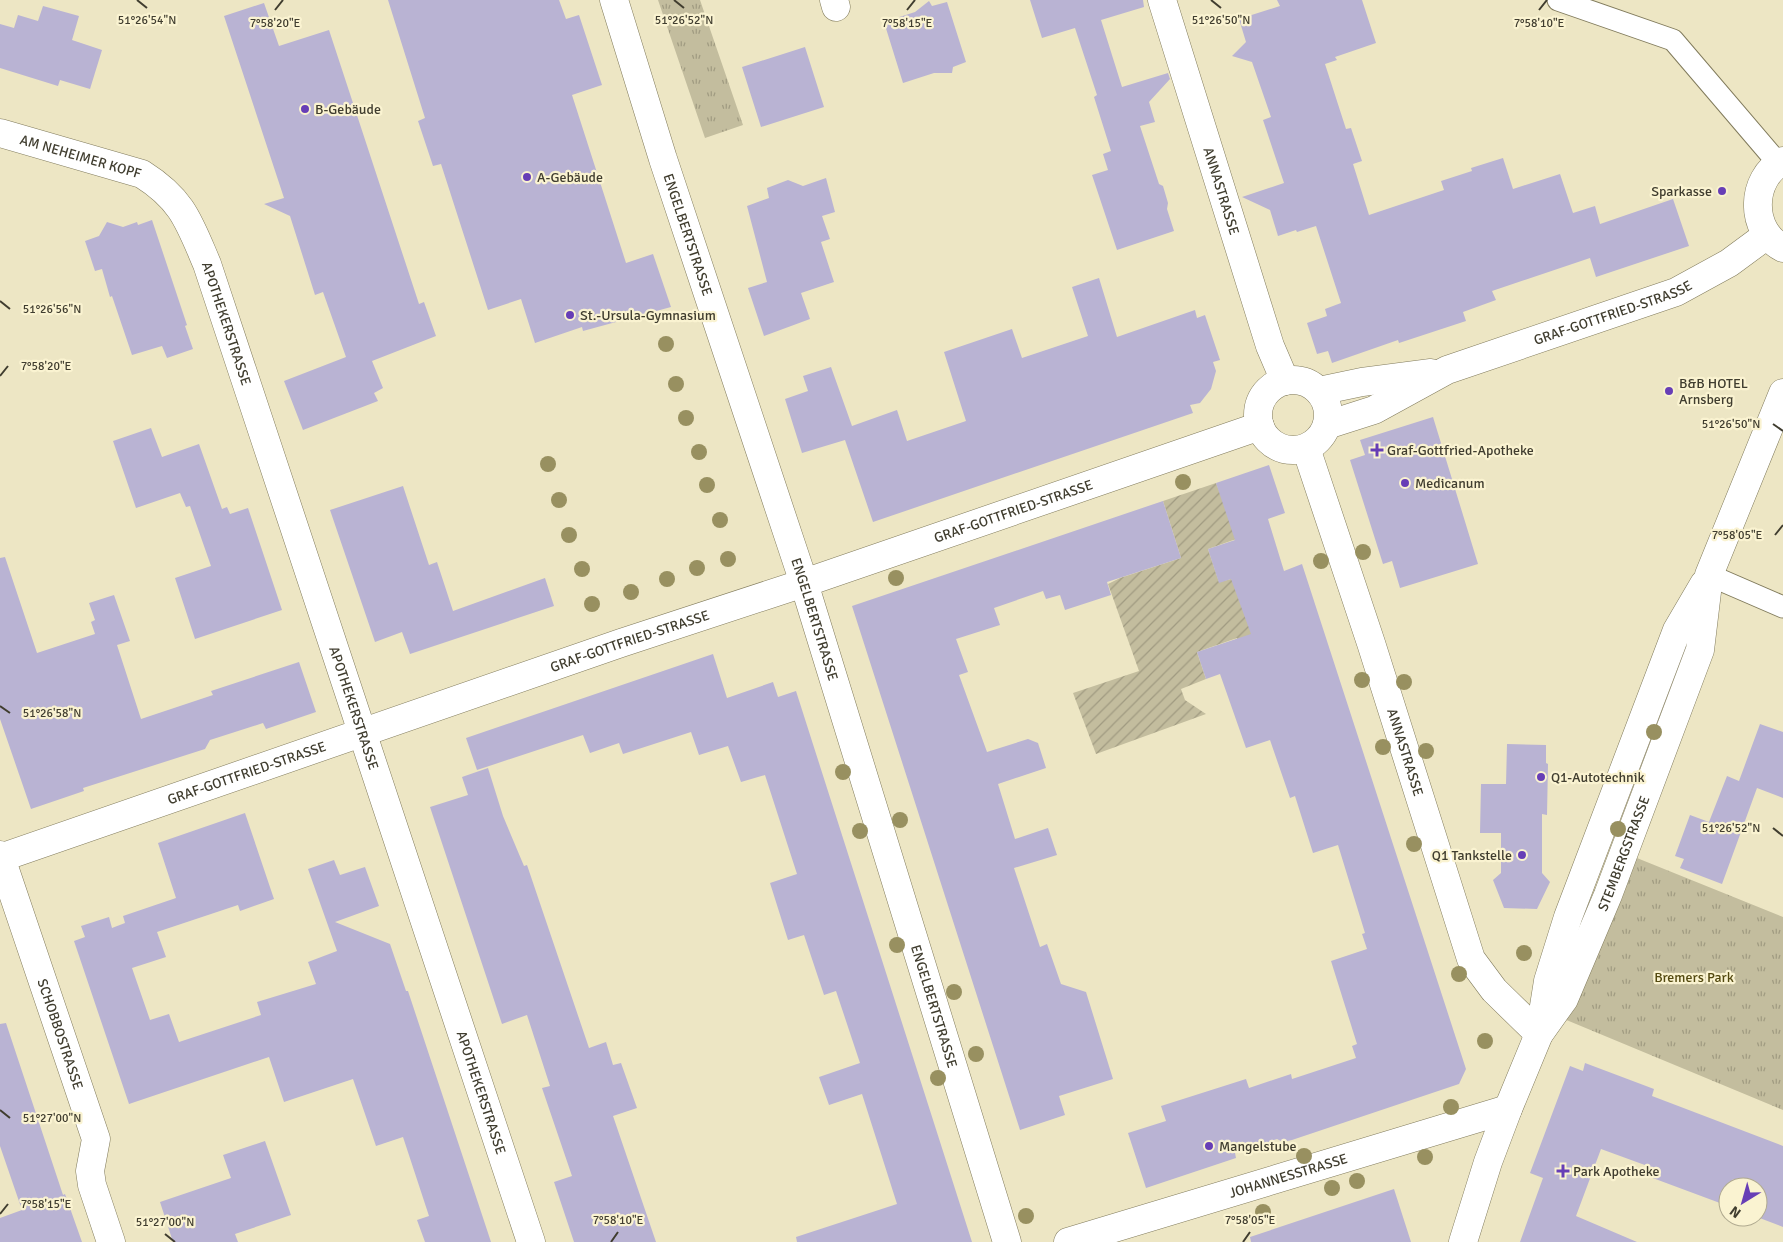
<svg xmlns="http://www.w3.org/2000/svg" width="1783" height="1242" font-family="Signika,sans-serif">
  <defs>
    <pattern id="grass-tufts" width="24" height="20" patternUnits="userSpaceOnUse" patternTransform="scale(1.25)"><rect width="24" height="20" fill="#c3bd9e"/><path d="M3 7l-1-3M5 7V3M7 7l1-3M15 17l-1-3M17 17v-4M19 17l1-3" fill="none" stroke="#a09b81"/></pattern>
    <pattern id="garden-furrows" width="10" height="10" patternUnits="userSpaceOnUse" patternTransform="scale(1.25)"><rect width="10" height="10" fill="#c3bd9e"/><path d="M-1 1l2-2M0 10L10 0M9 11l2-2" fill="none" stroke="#a09b81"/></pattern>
  </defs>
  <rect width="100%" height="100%" fill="#ede6c4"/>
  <!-- grass -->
  <path fill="url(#grass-tufts)" d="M658,0H700L743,125L705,138Z
    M1627,854L1783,917V1110L1564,1019Z"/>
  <!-- garden -->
  <path fill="url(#garden-furrows)" d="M1216,483L1239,538L1208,549L1219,582L1231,579L1263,608L1246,665L1237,638L1197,652L1206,679L1181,689L1185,700L1206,714L1096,754L1073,693L1139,671L1108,584L1120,578L1181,558L1163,501Z"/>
  <!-- building -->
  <path fill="#b9b3d3" d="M388,0H559L566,19L579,15L602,85L572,95L626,263L653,254L671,307L583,331L582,327L535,343L521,299L488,310L441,164L433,166L418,121L425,118Z
    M1030,0H1143L1144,7L1101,20L1122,87L1168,73L1170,79L1149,102L1155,122L1140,126L1159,184L1163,186L1168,203L1167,209L1174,231L1117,250L1092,175L1108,170L1103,154L1111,151L1094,97L1097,95L1075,28L1042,38Z
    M1277,0H1362L1376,43L1335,57L1337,60L1325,64L1346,129L1351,128L1362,161L1353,164L1369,215L1444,190L1441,181L1472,171L1471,168L1503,158L1513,189L1560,174L1573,213L1595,206L1600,224L1673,199L1689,246L1596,277L1590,258L1492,291L1496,300L1463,312L1466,321L1399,343L1398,340L1332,363L1328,351L1317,354L1307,323L1327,316L1325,309L1341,303L1316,226L1297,232L1296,230L1278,236L1270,210L1242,197L1284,183L1263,120L1271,117L1252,62L1232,56L1246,42L1239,19L1280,6Z
    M929,1L932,6L947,2L966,62L953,67L952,73H934L903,83L884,22L915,12Z
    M264,3L279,46L329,30L419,304L424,302L436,336L372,361L383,388L374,393L378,401L303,430L284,381L346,357L323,292L315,295L290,216L264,204L284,198L224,16Z
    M43,6L79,16L72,40L102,50L90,89L60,80L58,86L0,68V24L14,28L18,15L38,21Z
    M805,47L824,107L761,127L742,67Z
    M826,178L835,212L822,216L830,239L821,242L834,282L801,293L810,319L764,336L748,288L767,282L747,206L769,198L767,188L788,180L803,186Z
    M152,220L187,325L185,326L193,349L167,358L162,346L132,355L112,296L110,297L102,269L95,271L85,241L99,236L107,222L123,227L137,222L138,225Z
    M1099,278L1117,337L1195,310L1197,318L1205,315L1220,360L1213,362L1216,371L1211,389L1200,403L1190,405L1193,413L873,522L845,440L802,453L785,399L808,391L803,376L831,367L852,426L897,410L907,441L966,421L944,352L1012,329L1022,358L1088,336L1072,287Z
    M1433,417L1478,564L1400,588L1392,561L1383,564L1350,460L1365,455L1360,440Z
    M151,428L162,457L199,444L222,509L227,507L230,514L248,508L282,610L195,639L175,578L211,566L190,506L186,507L180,493L136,508L113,441Z
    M1269,465L1285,513L1268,519L1284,571L1302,564L1466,1069L1459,1084L1292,1140L1283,1142L1277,1139L1235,1153L1236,1158L1146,1188L1128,1133L1166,1121L1161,1106L1246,1079L1249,1088L1291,1074L1292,1079L1356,1058L1352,1046L1357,1044L1331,961L1367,949L1362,934L1365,933L1338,845L1313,853L1295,796L1290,798L1270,740L1246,748L1220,674L1206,679L1197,652L1251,634L1231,579L1219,583L1208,549L1235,540L1216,483Z
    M403,486L429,565L437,562L453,611L545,578L554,606L410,654L402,632L375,642L330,510Z
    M1163,501L1181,558L1107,582L1111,595L1065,610L1060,595L1046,599L1043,591L994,608L1000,625L956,639L968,672L959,675L987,752L1028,739L1038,743L1046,768L998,784L1015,839L1048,828L1057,855L1014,868L1040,947L1047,944L1061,984L1086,992L1113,1079L1059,1096L1065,1115L1020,1130L852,606Z
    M5,557L37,653L95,634L91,622L95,620L89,603L114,595L130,641L117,645L141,719L213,695L211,691L299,662L316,712L266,729L263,723L210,740L205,749L83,788L84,791L31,809L0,719V558Z
    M713,654L727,698L773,682L778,697L796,691L972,1242H797L796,1237L897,1204L862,1094L829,1105L819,1077L860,1063L836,991L824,995L804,935L788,940L770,883L797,874L765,775L741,782L728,746L699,755L691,732L623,754L619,743L590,753L583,735L477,770L466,738Z
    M1760,724L1783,732V798L1757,788L1722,884L1680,868L1684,859L1675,856L1690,815L1709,822L1727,776L1739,781Z
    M1507,744L1546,745V763L1548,764L1547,815L1542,814V873L1550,882L1537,909L1504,908L1493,880L1501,873V833H1480L1481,784H1506Z
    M488,768L503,816L524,866L527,865L589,1048L606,1042L613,1065L621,1063L637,1108L613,1116L656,1242H574L554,1182L572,1176L542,1088L550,1086L527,1015L502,1024L430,807L468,795L462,777Z
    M245,813L274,899L240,911L238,905L157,932L166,957L132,968L150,1020L169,1014L179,1042L261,1015L257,1002L316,984L308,962L337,951L308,869L334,860L340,875L365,867L379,906L335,922L390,944L406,991H408L491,1242H425L417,1220L429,1216L403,1137L376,1146L353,1079L284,1102L269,1057L129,1104L74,941L85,937L81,926L109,917L112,928L125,923L123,916L176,898L158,843Z
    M6,1023L63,1195L65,1194L82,1242H0V1218L22,1210L0,1146V1024Z
    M1585,1063L1654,1089L1652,1096L1783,1146V1227L1757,1217L1758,1187H1728V1206L1650,1177L1653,1168L1601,1149L1576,1216L1637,1242H1520L1543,1178L1530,1173L1570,1066L1583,1071Z
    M265,1141L291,1215L235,1234L238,1242H173L160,1202L231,1178L223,1155Z
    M1394,1189L1411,1242H1251L1250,1237Z"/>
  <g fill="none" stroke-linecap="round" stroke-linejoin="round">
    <defs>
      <path id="service" d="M1558,0L1673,40L1778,163
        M1709,575L1783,607"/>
      <g id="minor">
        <path id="s1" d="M614,0L663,159L804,583L1007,1242"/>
        <path d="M834,0L836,7"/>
        <path id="s2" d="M1162,0L1270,346L1285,381"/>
        <path id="s3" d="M0,133L142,174C183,200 189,222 207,264L531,1242"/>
        <path id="s4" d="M1306,448L1371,643L1471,959L1494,990L1539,1034"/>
        <path id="s5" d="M0,855L96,1139L90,1171L92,1185L111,1242"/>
        <path d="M1541,1025L1548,981L1568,917L1677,630L1704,584"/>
        <path id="s6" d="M1068,1242L1508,1109"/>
        <path id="s7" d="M1463,1242L1488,1162L1508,1109L1539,1034L1564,999L1608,895L1700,650L1709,575L1783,393"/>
      </g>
      <g id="tertiary">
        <path d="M1783,161C1750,178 1749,231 1783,248"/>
        <circle cx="1293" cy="415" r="35"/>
        <path d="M1319,391L1362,382L1431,373"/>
        <path id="s8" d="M1327,425L1374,410L1447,370L1676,292L1729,263L1767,235"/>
        <path id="s9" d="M0,858L621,643L804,583L1260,426"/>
      </g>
    </defs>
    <!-- service casing -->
    <use href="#service" stroke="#817b5c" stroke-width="23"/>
    <!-- minor casing -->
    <use href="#minor" stroke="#817b5c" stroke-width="29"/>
    <!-- tertiary casing -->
    <use href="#tertiary" stroke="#817b5c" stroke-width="29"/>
    <!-- service -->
    <use href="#service" stroke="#fff" stroke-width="21"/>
    <!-- minor -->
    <use href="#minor" stroke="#fff" stroke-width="28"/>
    <!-- tertiary -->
    <use href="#tertiary" stroke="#fff" stroke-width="28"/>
  </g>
  <!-- trees -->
  <g fill="#989060">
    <circle cx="666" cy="344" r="8"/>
    <circle cx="676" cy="384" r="8"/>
    <circle cx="686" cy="418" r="8"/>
    <circle cx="699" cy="452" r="8"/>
    <circle cx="548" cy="464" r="8"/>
    <circle cx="1183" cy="482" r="8"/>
    <circle cx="707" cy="485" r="8"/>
    <circle cx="559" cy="500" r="8"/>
    <circle cx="720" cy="520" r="8"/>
    <circle cx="569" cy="535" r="8"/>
    <circle cx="1363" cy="552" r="8"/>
    <circle cx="728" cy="559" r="8"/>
    <circle cx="1321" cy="561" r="8"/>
    <circle cx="697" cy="568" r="8"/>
    <circle cx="582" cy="569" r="8"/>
    <circle cx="896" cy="578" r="8"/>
    <circle cx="667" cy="579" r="8"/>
    <circle cx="631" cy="592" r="8"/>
    <circle cx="592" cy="604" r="8"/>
    <circle cx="1362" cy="680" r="8"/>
    <circle cx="1404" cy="682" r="8"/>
    <circle cx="1654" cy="732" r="8"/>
    <circle cx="1383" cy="747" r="8"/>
    <circle cx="1426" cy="751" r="8"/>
    <circle cx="843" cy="772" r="8"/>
    <circle cx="900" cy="820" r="8"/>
    <circle cx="1618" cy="829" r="8"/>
    <circle cx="860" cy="831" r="8"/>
    <circle cx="1414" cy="844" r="8"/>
    <circle cx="897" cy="945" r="8"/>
    <circle cx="1524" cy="953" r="8"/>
    <circle cx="1459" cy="974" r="8"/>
    <circle cx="954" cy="992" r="8"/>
    <circle cx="1485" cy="1041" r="8"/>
    <circle cx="976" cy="1054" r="8"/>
    <circle cx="938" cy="1078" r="8"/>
    <circle cx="1451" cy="1107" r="8"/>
    <circle cx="1304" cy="1156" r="8"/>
    <circle cx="1425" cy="1157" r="8"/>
    <circle cx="1357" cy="1181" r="8"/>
    <circle cx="1332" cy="1188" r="8"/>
    <circle cx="1263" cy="1212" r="8"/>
    <circle cx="1026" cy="1216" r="8"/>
  </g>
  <!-- ticks -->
  <path fill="none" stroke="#403d2f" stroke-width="2" d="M137,0L147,8M674,0L684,8M1211,0L1221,8M275,10L283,0M907,10L915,0M1539,10L1547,0M0,301L10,309M0,376L8,366M1773,424L1783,431M1775,535L1783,525M0,706L10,713M1773,828L1783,836M0,1110L10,1118M0,1214L8,1204M165,1234L175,1242M611,1242L618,1232M1243,1242L1250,1232"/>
  <!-- markers -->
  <g fill="#673eb6" stroke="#faf3d1" stroke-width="2">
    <circle cx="305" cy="109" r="5"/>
    <circle cx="527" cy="177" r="5"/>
    <circle cx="1722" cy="191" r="5"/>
    <circle cx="570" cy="315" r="5"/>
    <circle cx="1669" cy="391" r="5"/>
    <path d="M1374.5 442.5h5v5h5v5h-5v5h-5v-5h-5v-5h5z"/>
    <circle cx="1405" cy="483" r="5"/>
    <circle cx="1541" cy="777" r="5"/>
    <circle cx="1522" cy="855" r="5"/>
    <circle cx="1209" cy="1146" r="5"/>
    <path d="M1560.5 1163.5h5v5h5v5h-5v5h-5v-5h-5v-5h5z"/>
  </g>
  <g text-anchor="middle" stroke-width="4.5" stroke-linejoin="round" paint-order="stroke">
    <!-- poi labels -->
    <g font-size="14" fill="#403d2f" stroke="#faf3d1" text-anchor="start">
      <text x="315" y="114">B-Gebäude</text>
      <text x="537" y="182">A-Gebäude</text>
      <text x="1712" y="196" text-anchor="end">Sparkasse</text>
      <text x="580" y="320">St.-Ursula-Gymnasium</text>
      <text x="1679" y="388">B&amp;B HOTEL<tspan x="1679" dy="16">Arnsberg</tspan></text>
      <text x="1387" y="455">Graf-Gottfried-Apotheke</text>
      <text x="1415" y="488">Medicanum</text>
      <text x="1551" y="782">Q1-Autotechnik</text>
      <text x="1512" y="860" text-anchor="end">Q1 Tankstelle</text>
      <text x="1219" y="1151">Mangelstube</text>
      <text x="1573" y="1176">Park Apotheke</text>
    </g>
    <!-- street labels -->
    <g font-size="14" fill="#403d2f" stroke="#faf3d1">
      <text dy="5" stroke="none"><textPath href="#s3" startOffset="84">AM NEHEIMER KOPF</textPath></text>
      <text dy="5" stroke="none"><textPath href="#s2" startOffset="200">ANNASTRASSE</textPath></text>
      <text dy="5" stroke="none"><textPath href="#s1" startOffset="246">ENGELBERTSTRASSE</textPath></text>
      <text dy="5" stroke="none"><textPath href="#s8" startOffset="308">GRAF-GOTTFRIED-STRASSE</textPath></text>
      <text dy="5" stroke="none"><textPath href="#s3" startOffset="324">APOTHEKERSTRASSE</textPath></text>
      <text dy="5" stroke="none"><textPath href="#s9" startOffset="1071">GRAF-GOTTFRIED-STRASSE</textPath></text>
      <text dy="5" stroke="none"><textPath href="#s1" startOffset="651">ENGELBERTSTRASSE</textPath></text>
      <text dy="5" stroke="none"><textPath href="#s9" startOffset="666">GRAF-GOTTFRIED-STRASSE</textPath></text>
      <text dy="5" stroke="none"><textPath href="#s3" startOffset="729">APOTHEKERSTRASSE</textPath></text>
      <text dy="5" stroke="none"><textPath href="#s4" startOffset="320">ANNASTRASSE</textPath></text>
      <text dy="5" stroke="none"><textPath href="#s9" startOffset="261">GRAF-GOTTFRIED-STRASSE</textPath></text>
      <text dy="5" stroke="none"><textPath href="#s7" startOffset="422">STEMBERGSTRASSE</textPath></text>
      <text dy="5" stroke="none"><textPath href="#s1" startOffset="1056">ENGELBERTSTRASSE</textPath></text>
      <text dy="5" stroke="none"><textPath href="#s5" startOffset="189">SCHOBBOSTRASSE</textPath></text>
      <text dy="5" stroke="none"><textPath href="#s3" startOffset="1134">APOTHEKERSTRASSE</textPath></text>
      <text dy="5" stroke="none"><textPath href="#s6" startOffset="230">JOHANNESSTRASSE</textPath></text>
    </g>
    <!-- park labels -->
    <g font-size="14" fill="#53490f" stroke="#faf3d1">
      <text x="1694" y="982">Bremers Park</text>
    </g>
  </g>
  <g font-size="12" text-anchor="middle" fill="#403d2f" stroke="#faf3d1" stroke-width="4.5" stroke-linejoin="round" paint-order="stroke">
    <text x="147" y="24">51°26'54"N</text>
    <text x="684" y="24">51°26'52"N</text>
    <text x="1221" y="24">51°26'50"N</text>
    <text x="275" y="27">7°58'20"E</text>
    <text x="907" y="27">7°58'15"E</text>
    <text x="1539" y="27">7°58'10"E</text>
    <text x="52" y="313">51°26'56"N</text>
    <text x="46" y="370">7°58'20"E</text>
    <text x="1731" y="428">51°26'50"N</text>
    <text x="1737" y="539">7°58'05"E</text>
    <text x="52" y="717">51°26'58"N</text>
    <text x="1731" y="832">51°26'52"N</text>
    <text x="52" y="1122">51°27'00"N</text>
    <text x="46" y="1208">7°58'15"E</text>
    <text x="618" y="1224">7°58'10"E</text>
    <text x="1250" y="1224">7°58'05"E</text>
    <text x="165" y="1226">51°27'00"N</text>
  </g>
  <!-- north arrow -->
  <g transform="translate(1743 1202) rotate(217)"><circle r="24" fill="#faf3d1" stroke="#b0aa90"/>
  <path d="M0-4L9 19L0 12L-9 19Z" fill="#673eb6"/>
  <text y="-8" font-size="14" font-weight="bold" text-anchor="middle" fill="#403d2f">N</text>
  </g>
</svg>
